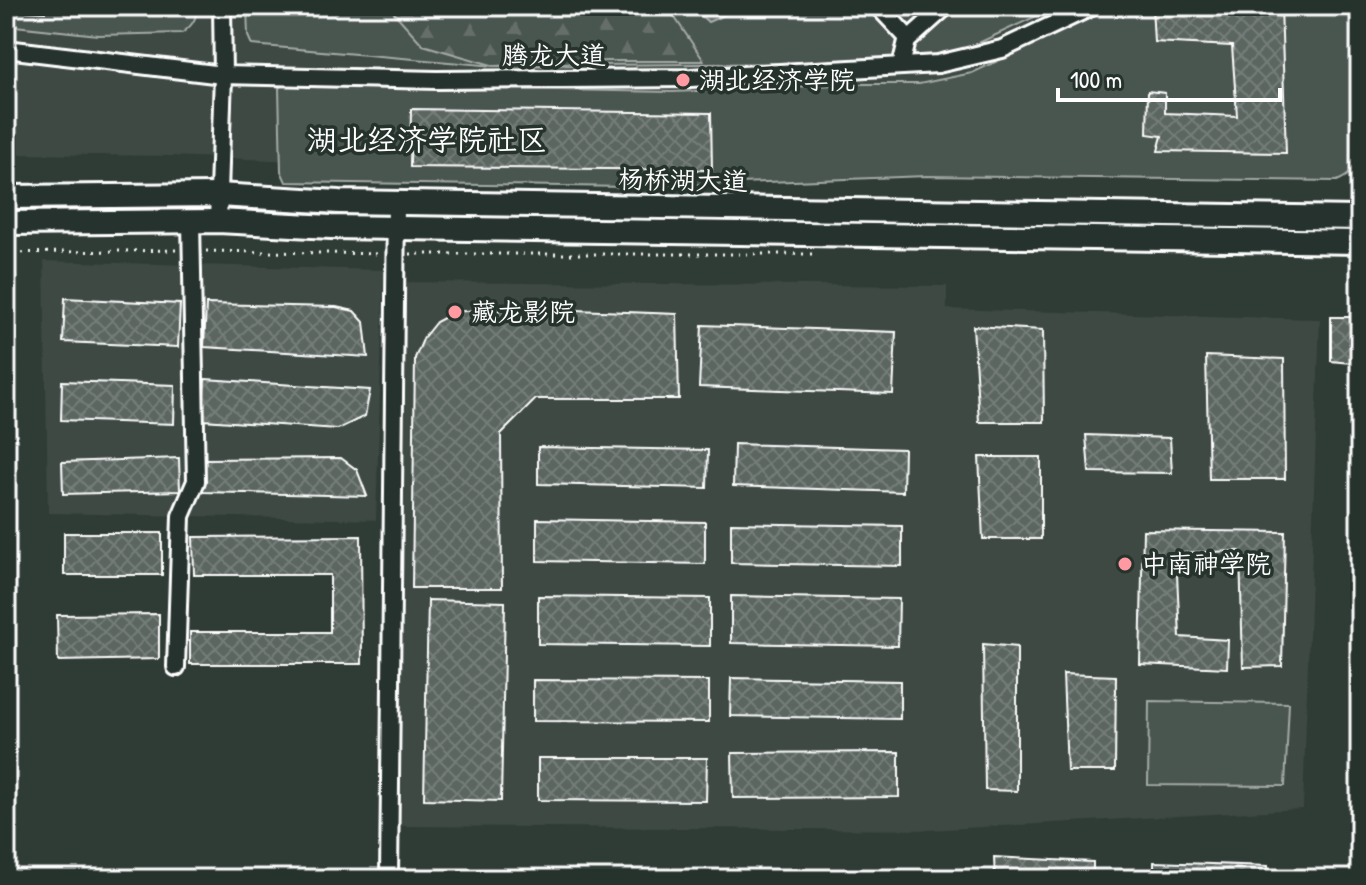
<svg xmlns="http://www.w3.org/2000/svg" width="1366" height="885" font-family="'Patrick Hand','LXGW WenKai TC',sans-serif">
  <defs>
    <pattern id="forest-firs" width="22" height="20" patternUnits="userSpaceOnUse" patternTransform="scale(2)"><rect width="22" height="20" fill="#4a544f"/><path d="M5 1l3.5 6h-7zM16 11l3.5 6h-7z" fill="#656e69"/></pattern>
    <pattern id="water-ripples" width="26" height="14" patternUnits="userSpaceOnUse" patternTransform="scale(2)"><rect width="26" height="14" fill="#707975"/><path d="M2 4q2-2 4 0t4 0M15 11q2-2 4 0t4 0" fill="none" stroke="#5e6260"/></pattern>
    <pattern id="building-cross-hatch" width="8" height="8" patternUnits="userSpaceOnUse" patternTransform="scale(2)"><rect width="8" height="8" fill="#5b6661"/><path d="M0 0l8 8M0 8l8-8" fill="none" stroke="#747d79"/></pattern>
  </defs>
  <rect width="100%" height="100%" fill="#2f3b35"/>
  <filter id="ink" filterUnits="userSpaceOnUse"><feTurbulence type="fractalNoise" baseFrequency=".0125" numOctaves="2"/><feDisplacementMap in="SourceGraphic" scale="16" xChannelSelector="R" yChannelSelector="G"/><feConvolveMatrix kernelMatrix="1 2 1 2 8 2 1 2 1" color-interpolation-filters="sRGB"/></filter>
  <g filter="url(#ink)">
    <!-- built -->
    <path fill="#3c4842" d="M6,6H1360V160L1335,156L656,175L167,156L6,154Z
      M44,261L384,270L376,520L48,513Z
      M6,276H18L17,879H6Z
      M404,282L947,286V309L1320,319L1303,809L930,830L401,826Z"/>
    <!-- green -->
    <path fill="#4a544f" stroke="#a4aaa7" stroke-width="2" d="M6,6H197C197,19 192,26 182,33L98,35L6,25Z
      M247,6H699L698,12L734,11L738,6H879L909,39L946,6H1058L970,47L902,62L495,66L252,45L248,36Z
      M886,6H938L909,32Z
      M1114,6H1353L1358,155C1355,170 1351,175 1337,181L927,176L629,187L286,182L281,171L279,88L287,82L386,87L672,92L859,84H919L972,73Z
      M1149,701L1289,703L1285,786L1148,785Z"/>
    <!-- forest -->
    <path fill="url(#forest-firs)" stroke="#a4aaa7" stroke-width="2" d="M388,6H667L704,61H608L495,66L423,45Z"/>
    <!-- water -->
    <path fill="url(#water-ripples)" stroke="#a9afac" stroke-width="2" d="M699,6H738L734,11L708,22L697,12Z"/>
    <!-- building -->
    <path fill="url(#building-cross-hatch)" stroke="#fff" stroke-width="2" d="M6,6H45V12L6,10Z
      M1152,6H1281L1286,153L1158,151L1162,136L1147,134L1148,91L1165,93V113L1237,116L1232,46L1154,42Z
      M411,109L711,113L712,170L410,167Z
      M65,298L180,304L178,347L63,342Z
      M206,304L336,307L354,311L364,322L368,357L204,347Z
      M499,307L677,314L679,399H536L501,434L502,588H412L415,358L424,337L436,322L455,312L477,310L498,316Z
      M1331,317H1360V364L1331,361Z
      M702,325L896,332L893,394L699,387Z
      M973,326L1043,330L1044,422H979Z
      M1206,356L1284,359L1285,479H1209Z
      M205,379L370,390L365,416L338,429L203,420Z
      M62,381L175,385L174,424L61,420Z
      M1086,435L1170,438L1172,473L1089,472Z
      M734,444L904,449L903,492L733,486Z
      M538,447L708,450L707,488L538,484Z
      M979,457H1041V539H983Z
      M179,458L180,491L63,494L62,462Z
      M341,458L357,470L367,496L203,492L204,459Z
      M537,519L705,522V564L537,561Z
      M731,523L902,526V566L731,563Z
      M1143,530L1285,532L1282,666L1243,667L1240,551L1176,553L1180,637L1228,640L1227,668L1140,664Z
      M64,533H162V575H64Z
      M361,536L362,664H190V632H330V575H194L193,537Z
      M538,596L710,598V646L538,644Z
      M731,596L899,599L898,646L731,643Z
      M428,600L505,602L501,801L424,799Z
      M159,614V659L58,661L57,615Z
      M983,644L1017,647V791L985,790Z
      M1063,674L1116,676L1115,771H1067Z
      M731,678L900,681V719L730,716Z
      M533,680L709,681V722L533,721Z
      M899,752V797L733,798L732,753Z
      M538,758H707L706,801L538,800Z
      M994,857L1093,862V879H995Z
      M1154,862L1268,866L1267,879H1154Z"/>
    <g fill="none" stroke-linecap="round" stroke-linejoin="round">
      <defs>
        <path id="street" d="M878,6L909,39
          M6,49L223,75L437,80L691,78L938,64L1002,49L1093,6
          M901,66L907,41L946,6
          M218,221L223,75L222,6
          M176,667L181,516L196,481L191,221
          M389,879L396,203"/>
        <path id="secondary" d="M6,197L218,195L339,202L1360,218
          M6,223L218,221L331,227L1360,242"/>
      </defs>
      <!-- street casing -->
      <use href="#street" stroke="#fff" stroke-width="22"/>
      <!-- secondary casing -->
      <use href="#secondary" stroke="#fff" stroke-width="28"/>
      <!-- path -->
      <path stroke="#fff" stroke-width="3" stroke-dasharray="2 6" stroke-linecap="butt" d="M206,251L382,254
        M6,253L178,250
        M410,254H818"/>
      <!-- street -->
      <use href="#street" stroke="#26332d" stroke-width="16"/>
      <!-- secondary -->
      <use href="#secondary" stroke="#26332d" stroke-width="22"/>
    </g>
  </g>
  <!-- markers -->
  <g fill="#ff9aa2" stroke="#26332d" stroke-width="3">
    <circle cx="683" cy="80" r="8"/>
    <circle cx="455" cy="312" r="8"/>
    <circle cx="1125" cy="564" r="8"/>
  </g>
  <g text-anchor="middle" stroke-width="7" stroke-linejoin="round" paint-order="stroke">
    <!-- street labels -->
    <g font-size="26" fill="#fff" stroke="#26332d">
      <text x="554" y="64">腾龙大道</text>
      <text transform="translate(683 180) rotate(1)" y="9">杨桥湖大道</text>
    </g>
    <!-- poi labels -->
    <g font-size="26" fill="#fff" stroke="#26332d" text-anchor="start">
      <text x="699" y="89">湖北经济学院</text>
      <text x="471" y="321">藏龙影院</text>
      <text x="1141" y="573">中南神学院</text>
    </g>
    <!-- quarter labels -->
    <g font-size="30" fill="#fff" stroke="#26332d">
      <text x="427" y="150">湖北经济学院社区</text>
    </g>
  </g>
  <!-- margin -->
  <rect width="1366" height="885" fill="none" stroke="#26332d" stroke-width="32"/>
  <rect x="16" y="16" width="1334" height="853" fill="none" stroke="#fff" stroke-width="3" filter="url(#ink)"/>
  <!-- scale -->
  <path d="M1058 88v12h222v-12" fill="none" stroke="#ffffff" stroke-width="4"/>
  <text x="1070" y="88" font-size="24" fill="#ffffff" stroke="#26332d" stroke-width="6" paint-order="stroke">100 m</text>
</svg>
